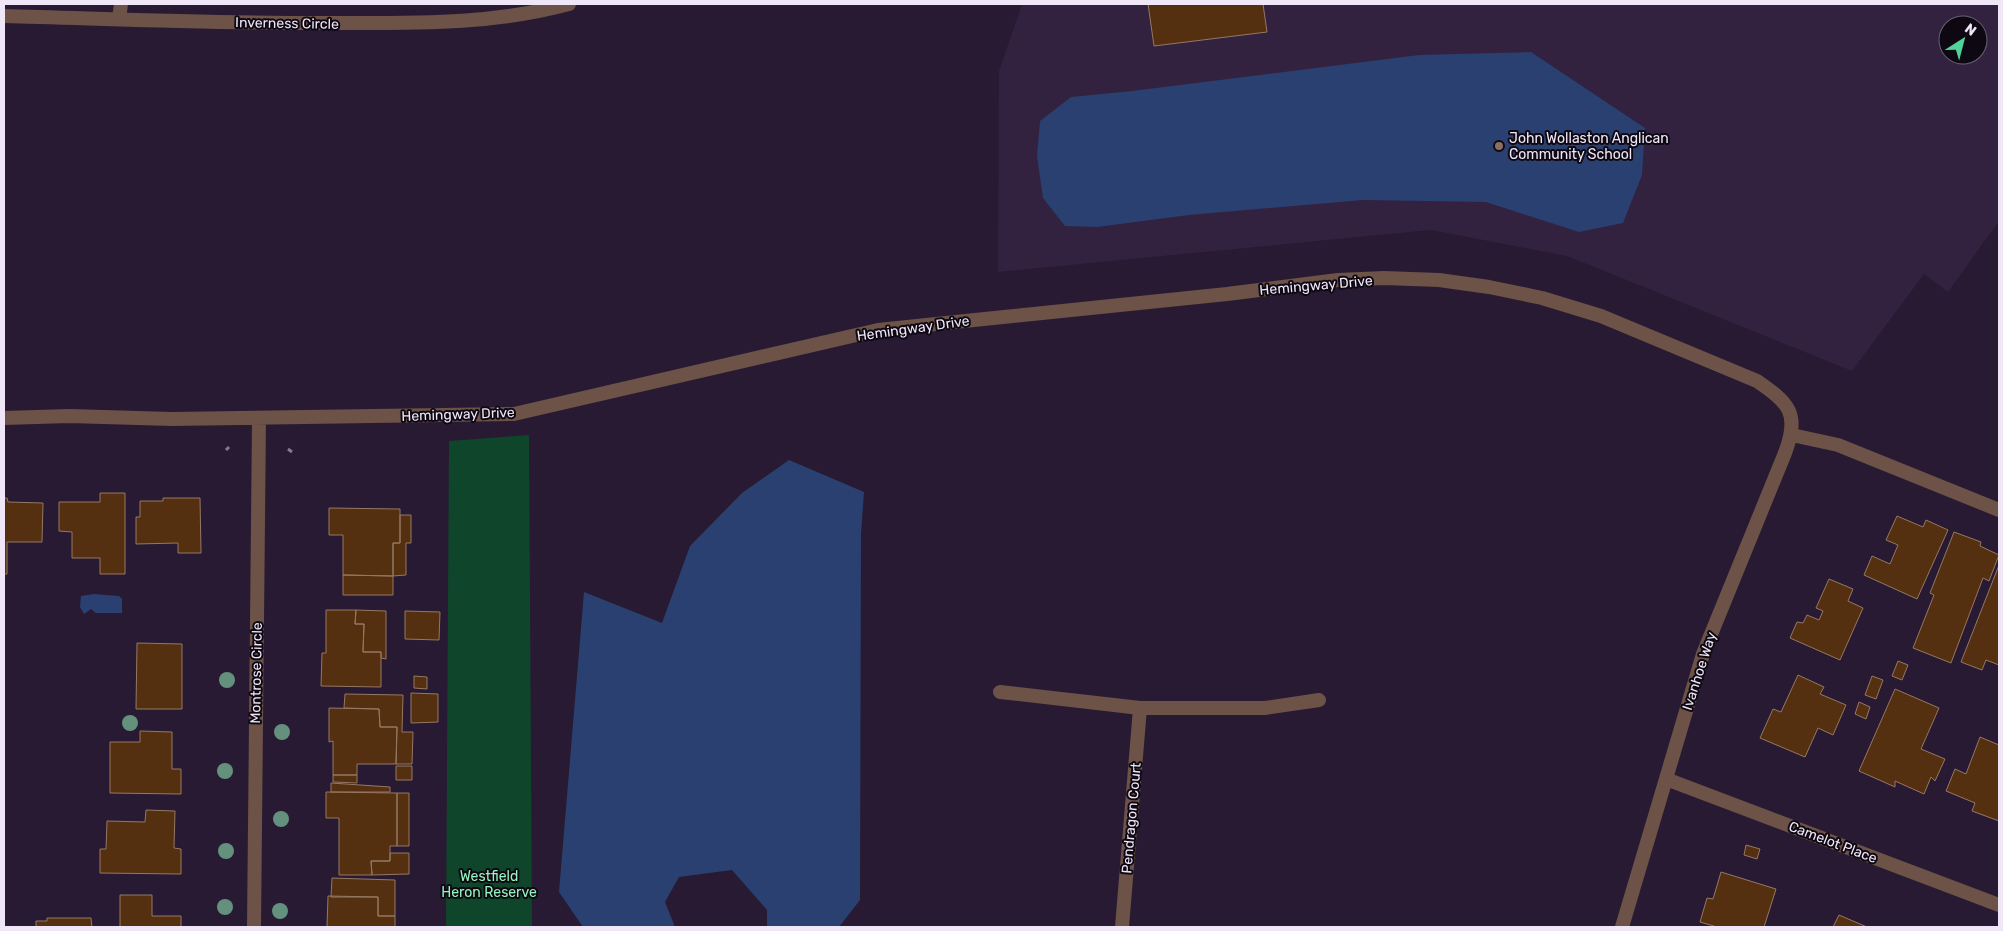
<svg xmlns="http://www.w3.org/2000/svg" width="2003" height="931" font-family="Rubik,sans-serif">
  <rect width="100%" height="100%" fill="#281a32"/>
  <!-- built -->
  <path fill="#32213f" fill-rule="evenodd" d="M1022,4H1999V221L1948,292L1924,274L1852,371L1567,256L1431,230L998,272L999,71ZM1948,25H1978V55H1948Z"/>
  <!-- green -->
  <path fill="#0f462b" d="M529,435L532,927H446L449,441Z"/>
  <!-- water -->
  <path fill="#2a4070" d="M1531,52L1645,128L1642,175L1623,223L1579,232L1486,202L1363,200L1189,215L1097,227L1065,226L1043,198L1037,156L1040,121L1071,97L1132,91L1419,55Z
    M789,460L864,492L861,534L860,900L839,927H767V910L732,870L679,877L665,902L675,927H583L559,892L584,592L662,623L690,546L742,493Z
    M94,594L119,596L122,599V613H96L91,609L84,614L80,607L81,596Z"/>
  <!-- building -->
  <path fill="#553010" stroke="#957863" d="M1148,4H1263L1267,32L1154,46Z
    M100,493H125V574H100V558H72V532L59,531V502H100Z
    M4,498H7L8,502L43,503L42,542H7V574H4Z
    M163,498H200L201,553H178V543L136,544V517H140V501H163Z
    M329,508L400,509V543H393V576L343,575V535H329Z
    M400,515H411V543H406V575L393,576V543H400Z
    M1897,516L1923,527L1926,520L1948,530L1917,599L1864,575L1872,556L1890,564L1898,545L1886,540Z
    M1954,532L1981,542L1980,546L1999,555L1989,581L1983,578L1951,663L1913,648L1934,595L1930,593Z
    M1999,565V665L1986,660L1982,670L1961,662Z
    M343,575L393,576V595H343Z
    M1829,579L1853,589L1848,601L1863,608L1840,660L1790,638L1797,622L1803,623L1807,615L1819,620L1823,611L1816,608Z
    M326,610H356L355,624H364L363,652H381V687L321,686L322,653H326Z
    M356,610L386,611V659L381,658V652H363L364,624H355Z
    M405,611L440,612L439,640L405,639Z
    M137,643L182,644V709H136Z
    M1898,661L1908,665L1902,680L1892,676Z
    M1798,675L1824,687L1820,694L1846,705L1833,735L1818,728L1805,757L1760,738L1773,709L1781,712Z
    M414,676L427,677V689L414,688Z
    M1872,676L1883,680L1876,699L1865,695Z
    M1895,689L1939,708L1921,749L1945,759L1935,781L1931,777L1924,794L1895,781V787L1859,771Z
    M411,693L438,694V722L411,723Z
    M345,694L403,695L402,732H413L412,764H396L397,727H380L379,709L344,708Z
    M1859,702L1870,707L1866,719L1855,714Z
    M329,708L379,709L380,727H397L396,764H357V775H333V741L329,742Z
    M140,731L172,732V769H181V794L110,793V742H140Z
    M1980,737L1999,745V821L1972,811L1975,803L1946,791L1955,769L1966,774Z
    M396,766H412V780H396Z
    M333,775H357V783L333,782Z
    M331,783L390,787V792H331Z
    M326,792L397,793V846H390V861H371L372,875H339V818H326Z
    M397,793H409V846H397Z
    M146,810L175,811L174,848L181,849V874L100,873V849H106L107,821L145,822Z
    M1746,845L1760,849L1757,859L1744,855Z
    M390,853H409V874L372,875L371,861H390Z
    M1721,872L1776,889L1764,927H1717L1700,922L1707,898L1713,899Z
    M332,878L395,880V916H378V897H331Z
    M120,895H152V916H181V927H120Z
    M328,896L378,897V916H395V927H327Z
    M1839,915L1867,927H1833Z
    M47,918H91L92,927H36V921H47Z"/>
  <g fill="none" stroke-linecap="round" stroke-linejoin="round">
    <!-- path -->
    <path stroke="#857a8e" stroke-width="3" stroke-dasharray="5 2.5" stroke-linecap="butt" d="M288,449L292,452
      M226,450L229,447"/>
    <!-- minor -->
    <path stroke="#6c5247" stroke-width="14" d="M4,16C117,19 230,24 344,23C420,23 495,24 569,4
      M119,19L121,4
      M4,418L69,416L172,419L514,414L878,330L1227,294L1338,280L1384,278L1439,280L1489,287L1542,298L1601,316L1757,381C1789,403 1800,413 1785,453L1703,654L1622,927
      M1792,435L1838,445L1999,510
      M1000,692L1140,708H1265L1319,700
      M1666,779L1999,905
      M254,927L259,418
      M1122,927L1140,708"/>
  </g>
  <!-- trees -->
  <g fill="#64917e">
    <circle cx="227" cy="680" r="8"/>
    <circle cx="130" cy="723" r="8"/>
    <circle cx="282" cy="732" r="8"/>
    <circle cx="225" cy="771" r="8"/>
    <circle cx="281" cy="819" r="8"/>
    <circle cx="226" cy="851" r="8"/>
    <circle cx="225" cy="907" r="8"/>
    <circle cx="280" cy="911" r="8"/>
  </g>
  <!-- markers -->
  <circle fill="#8d6e63" stroke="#0d0812" stroke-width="2" cx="1499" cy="146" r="5"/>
  <g text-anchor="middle" stroke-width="4" stroke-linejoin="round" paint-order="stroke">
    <!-- street labels -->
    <g font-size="14" fill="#efe6f7" stroke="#0d0812">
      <text transform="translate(287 23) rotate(1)" y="5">Inverness Circle</text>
      <text transform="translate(1316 285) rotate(-5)" y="5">Hemingway Drive</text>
      <text transform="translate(913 328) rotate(-8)" y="5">Hemingway Drive</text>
      <text transform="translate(458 414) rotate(-2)" y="5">Hemingway Drive</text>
      <text transform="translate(1699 671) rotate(-72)" y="5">Ivanhoe Way</text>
      <text transform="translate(256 673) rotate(-89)" y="5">Montrose Circle</text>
      <text transform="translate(1131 818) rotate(-85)" y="5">Pendragon Court</text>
      <text transform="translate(1833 842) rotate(21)" y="5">Camelot Place</text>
    </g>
    <!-- poi labels -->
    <g font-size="14" fill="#efe6f7" stroke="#0d0812" text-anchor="start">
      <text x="1509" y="143">John Wollaston Anglican<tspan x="1509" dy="16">Community School</tspan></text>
    </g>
    <!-- park labels -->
    <g font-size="14" fill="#95f3bd" stroke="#0d0812">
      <text x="489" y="881">Westfield<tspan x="489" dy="16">Heron Reserve</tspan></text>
    </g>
  </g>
  <!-- border -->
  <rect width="2003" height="931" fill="none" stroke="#efe6f7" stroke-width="10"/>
  <!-- north arrow -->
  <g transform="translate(1963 40) rotate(36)"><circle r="24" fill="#0d0812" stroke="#67616e"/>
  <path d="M0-4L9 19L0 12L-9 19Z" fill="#4fd399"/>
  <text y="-8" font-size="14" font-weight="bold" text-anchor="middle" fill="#efe6f7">N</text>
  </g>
</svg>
